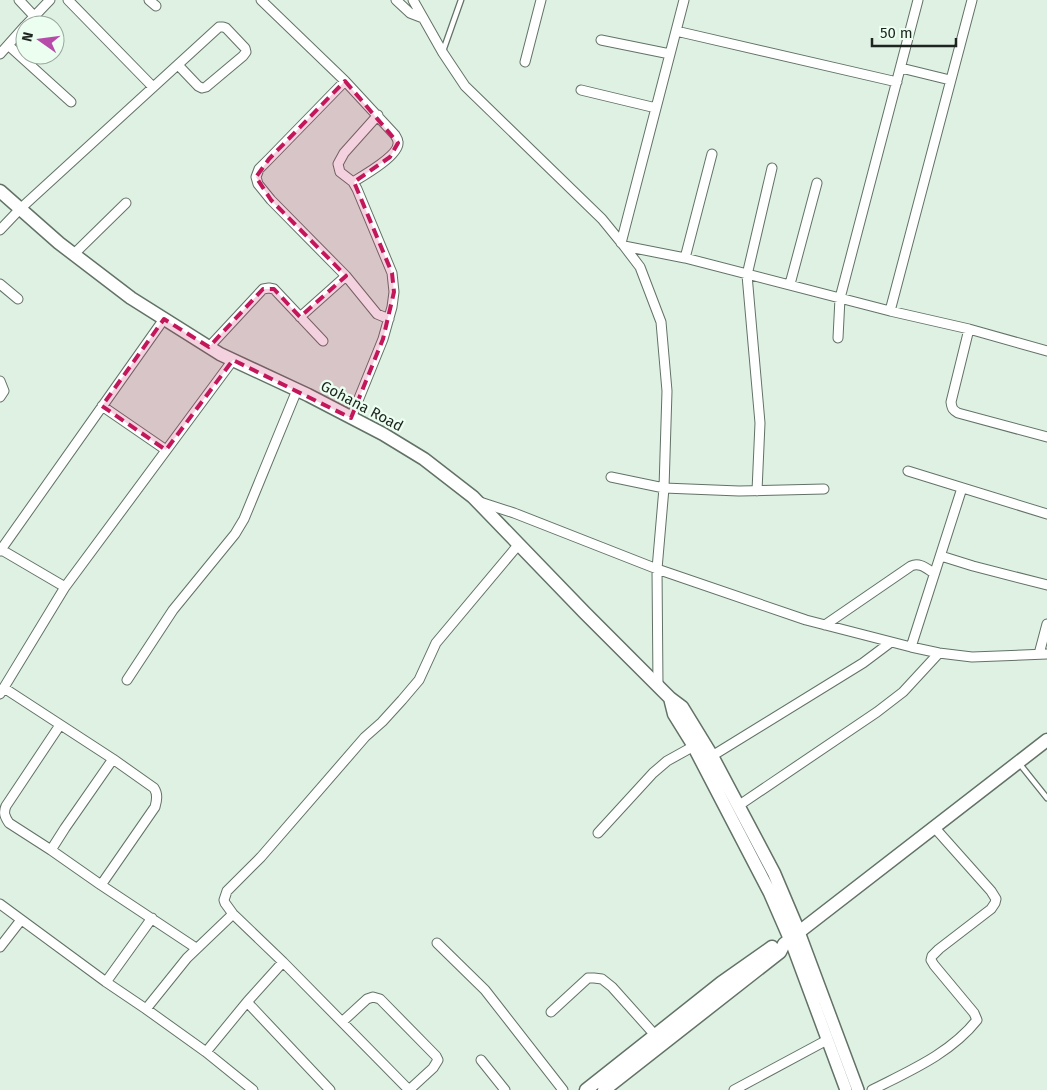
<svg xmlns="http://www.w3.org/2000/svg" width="1047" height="1090" font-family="'Fira Sans',sans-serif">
  <rect width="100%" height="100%" fill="#def1e3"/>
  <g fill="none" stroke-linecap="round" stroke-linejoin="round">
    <defs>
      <path id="service" d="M443,51L461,0
        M1019,763L1047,798"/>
      <path id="minor" d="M19,0L34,16
        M68,0L153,87
        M149,0L156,6
        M261,0L345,81L395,135C396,137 398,139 398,142C400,155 363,176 353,182
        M396,0L410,13L423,18
        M413,0L443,53L465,86L602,219L624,246L640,267L661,322L667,391L664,488L657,569L658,685
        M26,25L50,0
        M676,31L897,82
        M601,40L670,54
        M8,45L71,102
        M0,54L25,26
        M525,62L541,0
        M901,68L950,80
        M345,81L269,159L259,169L256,177L258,184L271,200L346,276L377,314L389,319
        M581,90L656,108
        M0,230L20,209L219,27H223L226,28L245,48L246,52L243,56L206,87L202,88L198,86L178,65
        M621,243L684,0
        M624,246L685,258L890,311L969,329L1047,351
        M74,254L126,203
        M685,258L712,154
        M0,284L18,299
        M790,284L817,183
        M890,311L972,0
        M300,317L346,276
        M969,329L951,402C952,409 953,410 958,413L1047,437
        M838,338L840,298L918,0
        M209,347L263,289L269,288L274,289L323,341
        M0,381L4,391L0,397
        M102,406L166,450
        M351,418L383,339L392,307L394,292L392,273L357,189L353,182L340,172L338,164L344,153L378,115
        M908,471L1047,514
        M611,477L664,488L739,491L824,489
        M757,491L760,423L747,275L772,168
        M480,502L514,513L657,569L806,620L911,647L939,653L972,657L1047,654
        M0,549L65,587
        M0,551L164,319
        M941,556L973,566L1047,585
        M825,625L911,566C920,562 927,569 934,573
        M911,647L962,488
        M1039,654L1047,624
        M127,680L173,610L235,534L244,519L297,390
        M4,688L113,759L154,788C158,794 157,800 155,807L101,885
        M0,694L65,587L233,360
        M60,725L6,806C3,813 5,817 9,823L51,850L101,885L196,948
        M712,756L863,663L891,642
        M738,806L877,712L903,692L939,653
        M598,833L653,773L667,761L694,746
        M51,850L65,828L113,759
        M0,904L106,982L146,1009L206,1052L253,1090
        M437,943L485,990L563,1090
        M0,947L21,920
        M106,982L152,918
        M247,1002L330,1090
        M146,1009L187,958L233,914
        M551,1012L588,978H594L602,979L612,987L655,1035
        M342,1022L367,999L373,997L380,999L436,1056L438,1060L433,1068L409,1090
        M206,1052L247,1002L283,962
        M481,1060L505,1090
        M409,1090L283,962L233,914L225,903L224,900L227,891L261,857L365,737L382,722L402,700L419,680L436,643L519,544
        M734,1090L827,1040
        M872,1090C909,1071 950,1054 977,1020L974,1013L934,965L931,960L932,956L939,949L991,909L995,903L996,899L991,891L934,827"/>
      <path id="tertiary" d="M799,932L858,1090
        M790,939L846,1090"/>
      <path id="secondary" d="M0,191L59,243L131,298L220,354L308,395L383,434L424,459L473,497L585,613L670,698L682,707L712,756L774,873L799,932
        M670,698L674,714L692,743L770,893L790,939
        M586,1090L721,983L772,947
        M604,1090L780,952L784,944L799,932L1047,740"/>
    </defs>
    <!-- service casing -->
    <use href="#service" stroke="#627266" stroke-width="7"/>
    <!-- minor casing -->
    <use href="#minor" stroke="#627266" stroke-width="11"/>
    <!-- tertiary casing -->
    <use href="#tertiary" stroke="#627266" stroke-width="14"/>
    <!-- secondary casing -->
    <use href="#secondary" stroke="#627266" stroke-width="15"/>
    <!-- service -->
    <use href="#service" stroke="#fff" stroke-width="4.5"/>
    <!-- minor -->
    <use href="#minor" stroke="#fff" stroke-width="9"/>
    <!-- tertiary -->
    <use href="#tertiary" stroke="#fff" stroke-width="11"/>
    <!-- secondary -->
    <use href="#secondary" stroke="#fff" stroke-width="12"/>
  </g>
  <!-- marked area -->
  <path fill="#c2185b" fill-opacity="0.2" stroke="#c2185b" stroke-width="4" stroke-dasharray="10 6" stroke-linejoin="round" d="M345,81L398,143L390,157L354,182L392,273L394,292L383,339L351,418L233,360L166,450L102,406L164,319L209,347L263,289H274L300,317L346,276L271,200L256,177L269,159Z"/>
  <g text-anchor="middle" stroke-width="4.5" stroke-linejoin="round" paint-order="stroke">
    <!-- street labels -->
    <g font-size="15" fill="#1e2520" stroke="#ebfef0">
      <text transform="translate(362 406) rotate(28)" y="5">Gohana Road</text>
    </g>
  </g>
  <!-- north arrow -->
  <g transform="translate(40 40) rotate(284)"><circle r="24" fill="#ebfef0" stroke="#99a79d"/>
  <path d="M0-4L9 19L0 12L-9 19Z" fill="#b74baa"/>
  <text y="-8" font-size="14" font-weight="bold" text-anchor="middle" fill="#1e2520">N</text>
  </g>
  <!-- scale -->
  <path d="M872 38v8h84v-8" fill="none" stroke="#1e2520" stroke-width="2.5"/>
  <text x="880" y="38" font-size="15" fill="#1e2520" stroke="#ebfef0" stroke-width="4" paint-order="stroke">50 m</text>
</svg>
